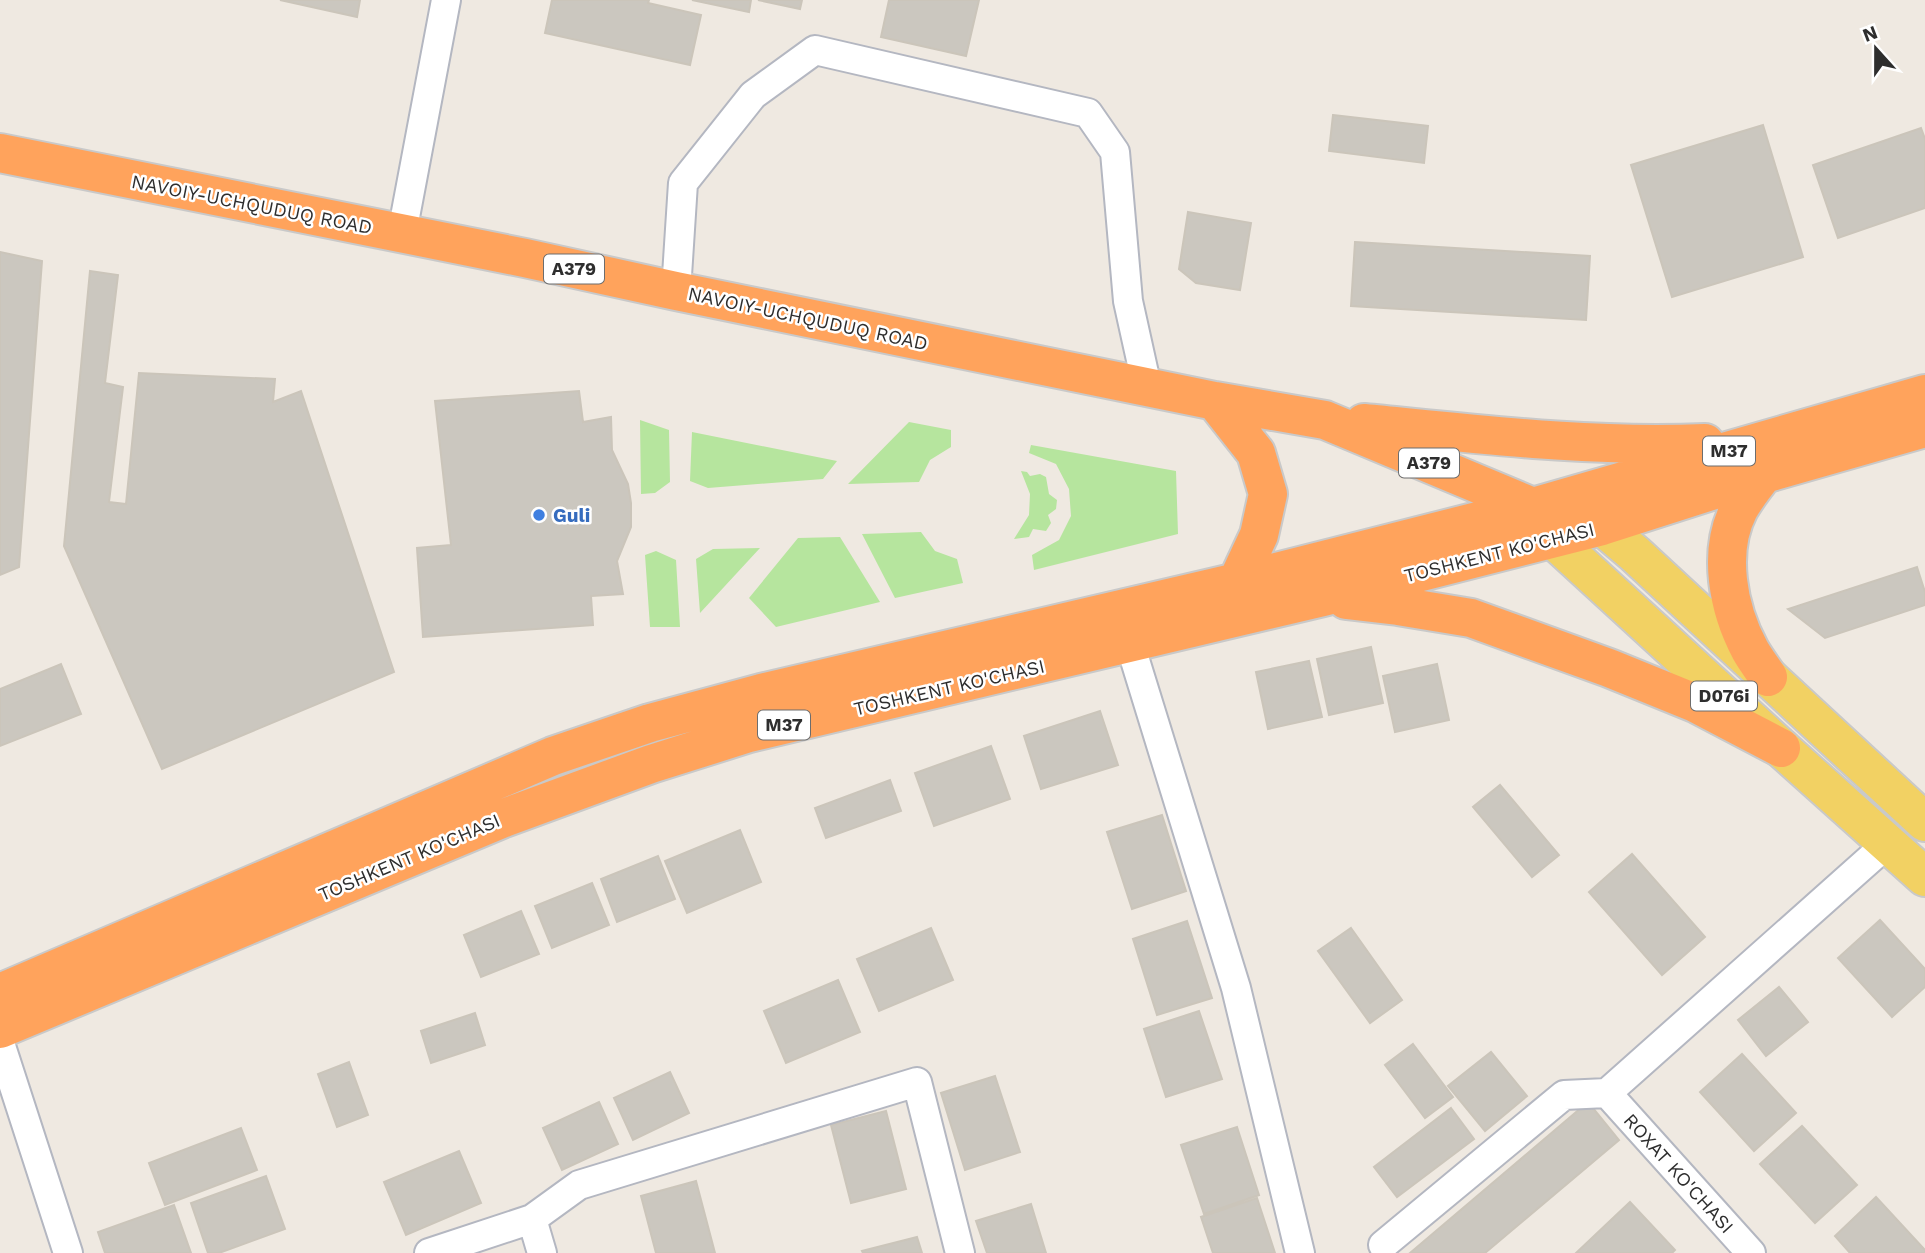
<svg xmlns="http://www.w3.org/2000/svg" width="1925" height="1253" font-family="'Work Sans',sans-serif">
  <rect width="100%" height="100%" fill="#efe9e1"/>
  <!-- green -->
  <path fill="#b6e59e" d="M640,420L669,430L670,482L655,493L641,494Z
    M909,422L951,430V447L930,460L919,482L848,484Z
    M692,432L837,461L823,479L708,488L690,481Z
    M1031,445L1176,471L1178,534L1034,570L1032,555L1059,540L1071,516L1069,489L1056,464L1029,453Z
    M1021,471L1027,472L1030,476L1040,474L1046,477L1049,494L1057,500L1056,509L1048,515L1051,523L1046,531L1033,529L1029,537L1014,539L1029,515L1030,494Z
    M921,532L935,551L957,559L963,583L895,598L862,534Z
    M840,537L880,602L776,627L749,598L798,538Z
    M760,548L700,613L696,559L713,549Z
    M656,551L676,560L680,627H650L645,555Z"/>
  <!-- building -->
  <path fill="#cbc7bf" stroke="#cbc5ba" stroke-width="2" d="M280,0H360L357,17Z
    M552,0H649L648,3L701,15L690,65L545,33Z
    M692,0H751L749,12Z
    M758,0H802L800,9Z
    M889,0H979L966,56L881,37Z
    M1333,115L1428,126L1424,163L1329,151Z
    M1763,125L1803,257L1672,297L1631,165Z
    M1921,128L1925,139V208L1838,238L1813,165Z
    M1188,212L1251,223L1240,290L1196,283L1179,269Z
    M1355,242L1590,256L1586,320L1351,306Z
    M0,252L42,261L19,567L0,575Z
    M90,271L118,275L105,383L123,387L109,502L126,504L139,373L275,379L273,402L301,391L394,672L162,769L64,546Z
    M579,391L583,422L611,417L612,450L628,484L631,503V527L617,561L623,594L591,596L593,625L423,637L417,548L451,545L435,401Z
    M1917,567L1925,592V605L1825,638L1788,609Z
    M1371,647L1383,703L1329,715L1317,659Z
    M1309,661L1322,717L1268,729L1256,672Z
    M61,664L81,714L0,746V689Z
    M1437,664L1449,720L1395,732L1383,676Z
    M1100,711L1118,765L1041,789L1024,736Z
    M991,746L1010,799L934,826L915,773Z
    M890,780L901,811L826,838L815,808Z
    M1500,785L1559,855L1532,877L1473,807Z
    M1162,815L1186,891L1132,909L1107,832Z
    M740,830L761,882L687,913L665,861Z
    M1632,854L1705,937L1662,975L1589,892Z
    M658,856L675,899L617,922L601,879Z
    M592,883L609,925L552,948L535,906Z
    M521,911L539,954L481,977L464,935Z
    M1880,920L1925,969V987L1892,1017L1838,958Z
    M1187,921L1212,998L1157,1015L1133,939Z
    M931,928L953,980L879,1011L857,959Z
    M1351,928L1402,1000L1370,1023L1318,951Z
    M838,980L860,1032L786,1063L764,1011Z
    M1779,987L1808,1022L1766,1056L1738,1020Z
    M1199,1011L1222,1079L1166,1097L1144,1029Z
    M475,1013L485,1045L431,1063L421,1031Z
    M1413,1044L1453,1097L1425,1118L1385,1065Z
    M1491,1052L1527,1096L1485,1131L1448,1086Z
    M1742,1054L1796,1113L1754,1151L1700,1092Z
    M349,1062L368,1115L337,1127L318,1074Z
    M670,1072L689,1113L633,1140L614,1098Z
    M995,1076L1020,1152L965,1170L941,1093Z
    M599,1102L618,1144L562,1170L543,1128Z
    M1588,1102L1619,1140L1485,1253H1410Z
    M1451,1108L1474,1139L1397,1197L1374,1167Z
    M886,1111L906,1189L851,1203L831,1125Z
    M1802,1126L1857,1185L1815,1223L1760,1164Z
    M1237,1127L1259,1195L1204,1214L1181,1145Z
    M241,1128L257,1170L165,1205L149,1163Z
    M459,1151L481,1203L406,1235L384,1182Z
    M266,1176L285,1229L219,1253H208L191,1203Z
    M696,1181L715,1253H656L641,1196Z
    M1876,1197L1925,1250V1253H1850L1835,1236Z
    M1257,1198L1275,1253H1213L1201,1217Z
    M1630,1202L1675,1250L1672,1253H1576Z
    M1031,1204L1046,1253H987L976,1221Z
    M174,1205L191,1253H105L98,1232Z
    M917,1237L922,1253H863L862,1251Z"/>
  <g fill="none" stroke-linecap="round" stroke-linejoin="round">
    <defs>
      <path id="street" d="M402,233L446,0
        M676,291L683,183L753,95L815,50L1088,113L1115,152L1128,301L1147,387
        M1130,644L1236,988L1300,1253
        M0,1043L68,1253
        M1607,1093L1751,1253
        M532,1219L542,1253
        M1383,1245L1564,1095L1607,1093L1888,843
        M429,1253L532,1219L579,1185L917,1082L960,1253"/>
      <path id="primary" d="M1538,515L1553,539L1781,748L1925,877
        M1572,518L1602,526L1635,554L1925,822"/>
      <path id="highway" d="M0,153L525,258L676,291L1215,401L1325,420L1533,507
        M1215,401L1256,453L1268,494L1259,535L1237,582
        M1364,423C1477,434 1591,448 1705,443
        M1764,474C1755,485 1746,497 1739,509C1717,552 1728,609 1750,650C1755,659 1762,668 1768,677
        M1346,600L1398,606L1471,618L1609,668L1695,703L1781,748
        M0,993L553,756L650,723L761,693L1237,582L1533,507L1925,394
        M0,1029L504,818L651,764L749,733L1323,597L1602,526L1764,474L1925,428"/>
    </defs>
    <!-- street casing -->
    <use href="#street" stroke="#b4b7c1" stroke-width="32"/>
    <!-- primary casing -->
    <use href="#primary" stroke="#c9c9c9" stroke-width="42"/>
    <!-- highway casing -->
    <use href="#highway" stroke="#c9c9c9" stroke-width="42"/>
    <!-- street -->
    <use href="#street" stroke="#fff" stroke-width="28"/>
    <!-- primary -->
    <use href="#primary" stroke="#f2d163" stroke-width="38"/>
    <!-- highway -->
    <use href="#highway" stroke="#ffa35c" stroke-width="38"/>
  </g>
  <!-- markers -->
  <circle fill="#3f7fe0" stroke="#fff" stroke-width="2.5" cx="539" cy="515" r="7"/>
  <g text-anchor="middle" stroke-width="5" stroke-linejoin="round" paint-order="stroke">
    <!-- shield labels -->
    <g fill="#fff" stroke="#6d6d6d" stroke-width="2">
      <rect x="544" y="254.5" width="60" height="29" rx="5"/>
      <rect x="1703" y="436.5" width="52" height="29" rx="5"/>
      <rect x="1399" y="448.5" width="60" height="29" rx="5"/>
      <rect x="1691" y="681.5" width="66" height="29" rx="5"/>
      <rect x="758" y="710.5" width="52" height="29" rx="5"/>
    </g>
    <g font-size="18" font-weight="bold" fill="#2e2e2e">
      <text x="574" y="275">A379</text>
      <text x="1729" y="457">M37</text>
      <text x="1429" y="469">A379</text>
      <text x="1724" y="702">D076i</text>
      <text x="784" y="731">M37</text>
    </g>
    <!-- street labels -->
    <g font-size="19" fill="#2e2e2e" stroke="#fff">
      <text transform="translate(252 204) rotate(11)" y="7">NAVOIY-UCHQUDUQ ROAD</text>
      <text transform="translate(808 318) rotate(12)" y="7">NAVOIY-UCHQUDUQ ROAD</text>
      <text transform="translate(1499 552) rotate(-14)" y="7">TOSHKENT KO'CHASI</text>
      <text transform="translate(949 687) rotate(-13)" y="7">TOSHKENT KO'CHASI</text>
      <text transform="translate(409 857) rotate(-23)" y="7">TOSHKENT KO'CHASI</text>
      <text transform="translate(1679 1173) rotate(48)" y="7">ROXAT KO'CHASI</text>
    </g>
    <!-- shop labels -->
    <g font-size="19" font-weight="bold" fill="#366cbe" stroke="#fff" text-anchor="start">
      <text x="553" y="522">Guli</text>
    </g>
  </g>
  <!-- north arrow -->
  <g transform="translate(1876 49) rotate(339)" stroke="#ffffff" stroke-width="5" paint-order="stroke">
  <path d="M0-5L12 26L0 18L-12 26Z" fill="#2e2e2e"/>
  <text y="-10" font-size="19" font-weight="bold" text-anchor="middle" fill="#2e2e2e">N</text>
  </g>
</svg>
